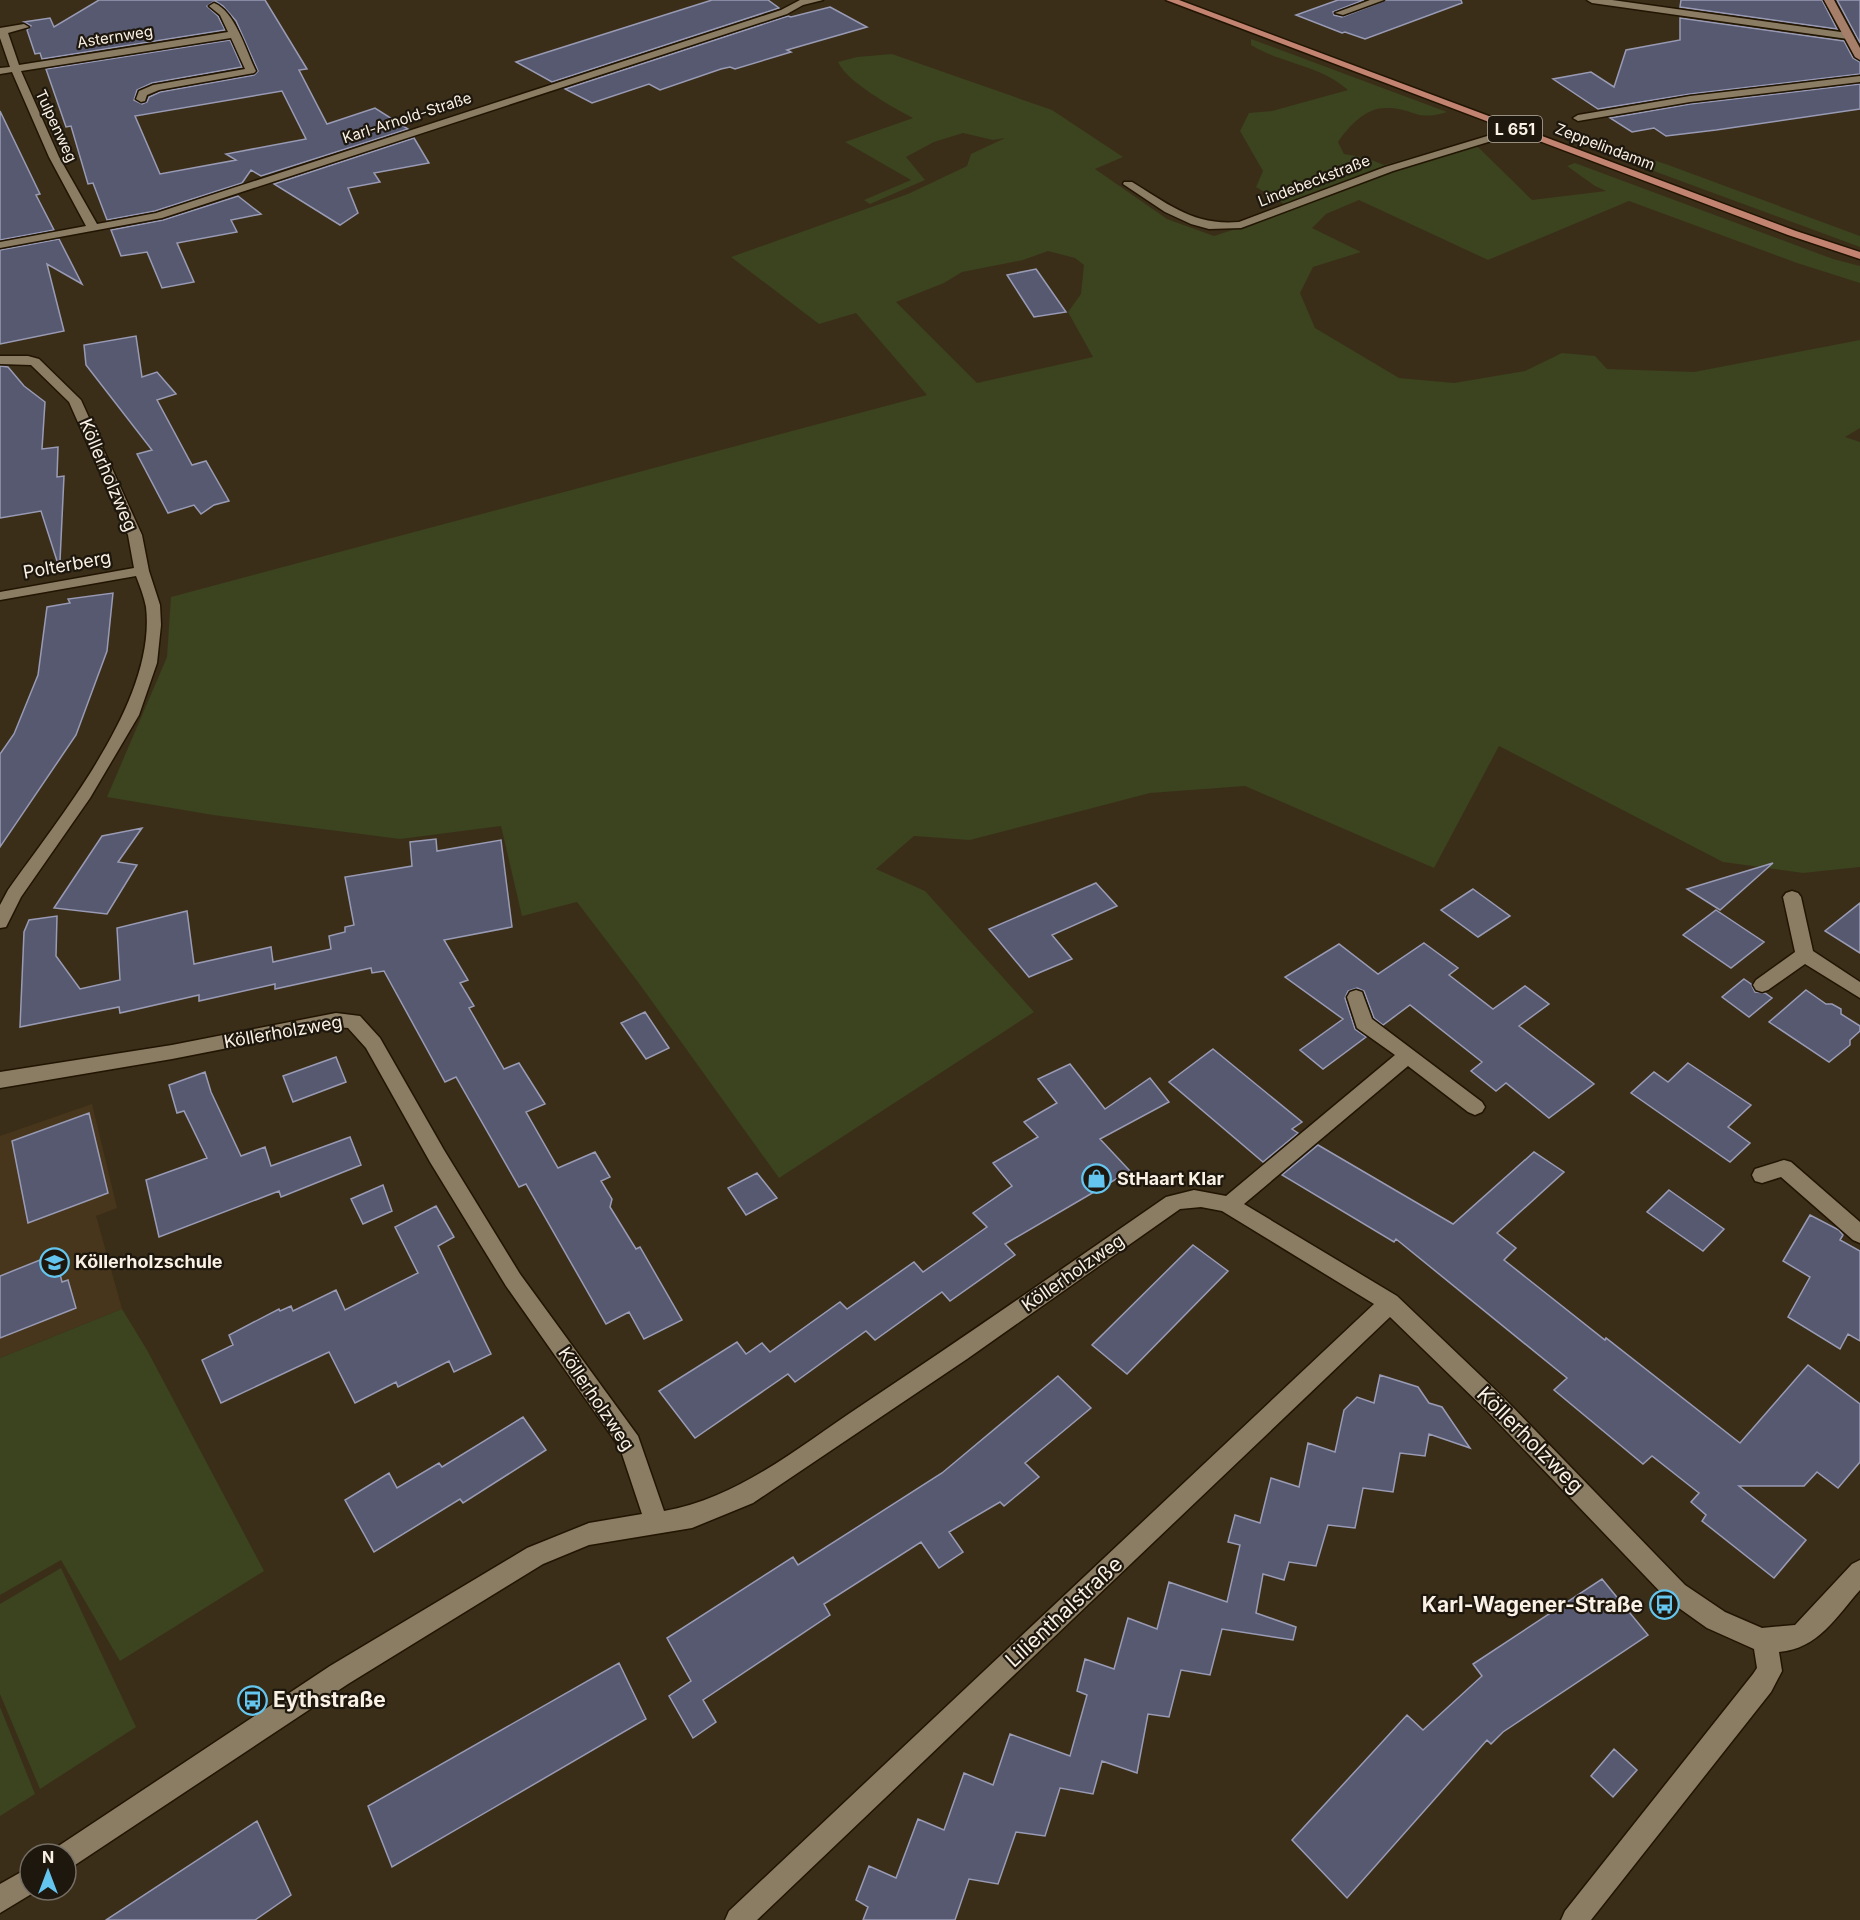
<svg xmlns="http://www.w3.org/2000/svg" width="1860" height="1920" font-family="Inter,sans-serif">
  <rect width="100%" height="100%" fill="#3b2e19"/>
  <!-- built -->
  <path fill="#47361b" d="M92,1104L117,1208L96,1216L122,1309L0,1358V1136Z"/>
  <!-- green -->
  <path fill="#3b431f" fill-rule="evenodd" d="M1251,39L1447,112C1415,122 1414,108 1387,108C1366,107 1349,126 1338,142L1344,154L1367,158L1384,165L1468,141L1479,148L1532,200L1606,191L1595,186L1567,166L1575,163L1833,259L1860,266V283L1797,263L1629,201L1488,260L1359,200L1326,214L1312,228L1361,252L1313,267L1300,293L1315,328L1399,378L1454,383L1525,371L1562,353L1595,356L1607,369L1694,372L1860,340V428L1845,437L1860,442V867L1803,873L1723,862L1499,746L1434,868L1245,786L1150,793L970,840L914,836L876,869L925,891L1034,1012L779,1178L638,982L577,902L522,916L501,826L400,839L213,815L107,797L167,657L171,597L927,395L856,313L819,324L731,257L908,194L967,166L971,154L1005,138L993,140L963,133L934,142L906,157L925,180L870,204L864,200L911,180L845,142L913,118C892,107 847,82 838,62L857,57L892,54L1052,110L1123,157L1095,169L1167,219L1214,236L1281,214L1283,203L1256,187L1263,171L1240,131L1249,113L1272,111L1348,90C1320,65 1282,64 1251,45ZM1048,251L1075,258L1084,265L1081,294L1068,312L1093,357L977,383L896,302L944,283L962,272L1023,260Z
    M1565,130L1671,166L1860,236V247L1553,134Z
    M122,1309L147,1350L264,1571L120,1661L61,1560L0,1595V1358Z
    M61,1568L136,1727L40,1789L0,1694V1604Z
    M0,1707L35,1794L0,1816Z"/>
  <!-- building -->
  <path fill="#575971" stroke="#999bb5" stroke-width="1.5" fill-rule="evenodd" d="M99,0H265L307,69L299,70L327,124L375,108L408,129L261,176L251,170L242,183L155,211L107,220L93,183L88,184L71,126L66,127L46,69L230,40L242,67L152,83L137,90L134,100L142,104L147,102L149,97L160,92L254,75L258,71L236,21L223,6L215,1L207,6L218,16L225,30L42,59L40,53L35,54L27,30L31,26L24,22L50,18L54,27ZM282,91L306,139L226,154L236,160L160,174L135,116Z
    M712,0H768L779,8L552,82L516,62Z
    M1338,0H1364L1333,12L1334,15L1342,17L1386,0H1461L1462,3L1365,39L1345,32L1342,33L1296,15Z
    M1681,0H1822L1837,29L1680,7Z
    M1837,0H1860V43Z
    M830,7L867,27L787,50L791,52L735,69L730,67L721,69L660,90L649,84L592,103L565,89L788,16L791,17Z
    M1680,18L1844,41L1853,58L1860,62V74L1690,94L1598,109L1553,79L1591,72L1614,87L1626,50L1680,40Z
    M1860,84V109L1716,130L1666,136L1654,128L1632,132L1610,118L1690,104Z
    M0,111L40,194L36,195L54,230L0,240Z
    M414,138L429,163L374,173L380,182L348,188L358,213L340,225L274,184Z
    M238,196L261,214L231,220L237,232L177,243L194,282L162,288L147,252L121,256L111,230L163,220Z
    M59,239L82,284L47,264L64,331L0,344V250Z
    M1036,269L1066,312L1034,317L1007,275Z
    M136,336L142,377L157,372L176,394L157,400L192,465L206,461L229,501L214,505L201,514L194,505L168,513L137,454L152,450L86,365L84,345Z
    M0,366L8,367L24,386L45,402L42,449L58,447L57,477L64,476L60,561H57L41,511L0,518Z
    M113,593L107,651L76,735L0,847V754L14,734L38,675L47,607L70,603L68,599Z
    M142,828L118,862L137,865L107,914L54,908L102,836Z
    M436,839L437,851L501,840L512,927L444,940L468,980L460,983L474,1006L469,1008L504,1069L519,1063L545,1104L526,1112L558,1168L595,1152L610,1177L601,1181L612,1199L610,1207L636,1249L640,1247L682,1320L644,1339L629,1312L606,1324L526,1184L519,1187L456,1077L445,1082L384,971L372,973L371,968L275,989V984L199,1001V995L120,1013L119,1007L20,1027L24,932L29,920L57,916L56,956L80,989L120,980L117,928L187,911L194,964L271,947L273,962L331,949L329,936L345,932V927L354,925L345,877L412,866L410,842Z
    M1773,863L1720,910L1687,889Z
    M1096,883L1117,906L1052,935L1072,959L1029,977L989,929Z
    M1473,889L1510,916L1478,937L1441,910Z
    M1860,903V953L1825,931Z
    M1716,910L1764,942L1731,968L1683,935Z
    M1424,943L1458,968L1449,975L1493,1009L1525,986L1549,1004L1519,1026L1594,1084L1549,1118L1506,1083L1496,1091L1471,1071L1482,1062L1410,1005L1383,1025L1374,1018L1364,991L1357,988L1348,991L1345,998L1355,1029L1366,1037L1323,1069L1300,1050L1343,1019L1285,977L1339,944L1378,974Z
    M1744,979L1751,984L1755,992L1765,993L1772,998L1749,1017L1722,997Z
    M1806,990L1826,1004H1832L1841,1009V1014L1860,1026V1031L1850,1040V1045L1829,1062L1769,1022Z
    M645,1012L669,1048L646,1059L621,1023Z
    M1213,1049L1302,1122L1292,1129L1298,1133L1263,1162L1169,1082Z
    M336,1057L346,1082L293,1102L283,1076Z
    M1688,1063L1751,1105L1728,1127L1750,1143L1730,1162L1631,1093L1654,1072L1668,1082Z
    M1070,1064L1105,1109L1150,1078L1169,1102L1100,1139L1130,1171L1005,1244L1015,1255L950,1301L942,1292L875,1340L866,1331L795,1382L788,1374L695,1438L659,1391L737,1342L746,1354L762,1343L770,1352L840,1302L847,1309L914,1262L923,1272L987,1227L973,1213L1012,1186L993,1163L1038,1137L1024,1122L1057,1103L1038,1079Z
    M205,1072L211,1092L241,1156L265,1147L271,1166L350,1137L361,1165L281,1197L279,1191L159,1237L146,1180L207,1158L184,1111L177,1113L169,1085Z
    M89,1113L108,1193L28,1223L12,1141Z
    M1318,1145L1453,1224L1534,1152L1564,1172L1497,1233L1516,1248L1504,1260L1605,1340L1606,1338L1740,1443L1808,1365L1860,1404V1462L1838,1488L1817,1472L1804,1486H1739L1806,1540L1774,1578L1702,1521L1706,1515L1691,1502L1699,1493L1652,1456L1643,1464L1554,1390L1567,1378L1396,1239L1394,1242L1282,1175Z
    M757,1173L777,1198L746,1215L728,1188Z
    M383,1185L392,1211L363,1224L351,1199Z
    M1669,1190L1724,1229L1703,1251L1647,1212Z
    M436,1206L454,1237L438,1246L491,1354L454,1372L449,1361L398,1387L396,1382L355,1403L329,1352L221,1403L202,1360L233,1345L229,1335L279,1309L280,1311L291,1306L293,1311L336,1290L345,1310L418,1273L395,1227Z
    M1810,1215L1839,1230L1843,1235L1840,1240L1860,1251V1341L1848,1334L1840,1349L1788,1317L1810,1277L1783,1261Z
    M1193,1245L1228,1271L1127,1374L1092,1345Z
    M55,1254L62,1282L68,1280L76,1308L0,1338V1276Z
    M1380,1375L1418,1387L1429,1403L1442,1407L1470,1448L1429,1434L1425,1456L1400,1453L1393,1492L1363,1488L1355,1528L1328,1525L1316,1566L1289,1562L1284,1580L1263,1574L1256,1613L1296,1627L1293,1640L1222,1629L1210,1675L1181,1670L1169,1717L1148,1714L1137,1773L1102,1761L1093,1794L1060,1788L1045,1836L1016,1832L998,1884L969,1879L955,1920H863L868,1907L856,1900L869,1866L896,1878L918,1819L944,1830L964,1773L993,1785L1010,1734L1070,1756L1087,1695L1077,1691L1085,1659L1114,1669L1128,1618L1157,1629L1169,1582L1227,1602L1240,1545L1228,1542L1235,1515L1260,1523L1271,1478L1299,1487L1308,1443L1335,1452L1344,1410L1357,1397L1374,1403Z
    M1058,1376L1091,1408L1025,1463L1039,1477L1004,1506L1000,1502L949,1532L963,1552L939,1568L921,1542L824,1604L830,1615L703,1700L716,1722L693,1738L669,1696L691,1681L667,1638L793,1557L798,1565L942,1473Z
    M523,1417L546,1450L463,1503L460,1499L374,1552L345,1500L389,1473L397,1488L439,1463L442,1467Z
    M1602,1579L1648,1635L1503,1732L1491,1744L1487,1740L1347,1898L1292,1840L1407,1715L1423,1730L1482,1676L1473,1664Z
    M619,1663L646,1719L392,1867L368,1806Z
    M1614,1749L1637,1770L1613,1797L1591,1776Z
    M257,1821L291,1895L255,1920H106Z"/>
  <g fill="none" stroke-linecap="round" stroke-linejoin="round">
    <defs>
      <path id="street" d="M823,0L803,5L787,14L162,218L0,248V242L86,226L49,157L12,72L0,74V68L10,67L0,38V28L24,24L29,27L8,33L19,65L228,32L220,15L209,6L214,3C235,11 246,51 256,71L254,73L159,90L147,95L145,101L141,102L136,99L139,91L153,85L245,69L231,38L21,71L59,157L97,224L156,213L781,10L800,0Z
        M1370,0H1384L1343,15L1335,13Z
        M1587,0H1612L1848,33L1853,36L1848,39L1592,3Z
        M1860,76V82L1690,102L1578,121L1573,118L1578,115L1690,96Z
        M1517,127L1521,128V132L1393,171L1241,228L1209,229L1191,224L1165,212L1123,184L1124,182H1132C1168,204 1194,226 1239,222L1385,167Z
        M0,356H28L39,359L81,400L142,535L149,571L160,605L161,625L157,663L139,715L90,798L21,897L6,927L0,928V905L8,890C60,816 157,701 146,607C144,597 140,586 136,576L0,600V592L134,568L128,535L69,402L31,365L0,364Z
        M1792,891L1798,893L1801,897L1813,951L1860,982V998L1805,964L1768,990L1762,992L1756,990L1753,985L1756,980L1795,952L1783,897L1786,893Z
        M1356,990L1362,992L1372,1019L1482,1102L1485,1107L1482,1112L1475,1115L1468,1112L1408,1066L1244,1204L1397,1296L1504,1398L1685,1585L1725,1612L1762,1628L1795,1625L1852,1564L1860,1560V1590C1836,1617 1818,1649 1779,1652L1782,1671L1771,1692L1591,1920H1561L1565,1911L1753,1674L1757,1668L1754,1649L1707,1628L1669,1601L1488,1412L1390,1317L757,1920H725L729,1911L1374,1304L1222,1211L1201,1207L1180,1209L967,1359L753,1503L692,1528L589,1545L543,1564L348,1684L75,1865L66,1869V1854H54L57,1847L330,1666L527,1548L589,1523L642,1514L620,1448L506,1286L430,1162L366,1048L348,1028L336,1027L172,1059L0,1088V1072L172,1045L336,1013L360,1016L380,1038L444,1150L520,1274L638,1436L664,1511C739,1498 800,1446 862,1405C964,1337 1065,1267 1166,1197L1194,1190L1226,1196L1395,1055L1357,1028L1347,997L1350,992Z
        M1784,1160L1791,1162L1860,1222V1243L1853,1240L1781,1177L1762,1183L1755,1181L1752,1175L1755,1169Z
        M30,1867V1890H38L0,1913V1884Z"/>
      <path id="secondary" d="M1824,0H1834L1860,48V60L1855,57Z"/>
      <path id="primary" d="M1166,0H1179L1796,231L1860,252V259L1788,235Z"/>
    </defs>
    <!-- street casing -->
    <use href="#street" stroke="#211502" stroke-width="3"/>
    <!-- secondary casing -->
    <use href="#secondary" stroke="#211502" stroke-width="3"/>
    <!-- primary casing -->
    <use href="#primary" stroke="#211502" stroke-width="3"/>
    <!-- street -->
    <use href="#street" fill="#8b7c64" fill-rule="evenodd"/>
    <!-- secondary -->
    <use href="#secondary" fill="#a67f6a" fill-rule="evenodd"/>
    <!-- primary -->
    <use href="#primary" fill="#c28370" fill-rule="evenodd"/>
  </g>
  <!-- icons -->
  <defs>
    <symbol id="shop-ring" viewBox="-11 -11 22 22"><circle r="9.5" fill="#1d170e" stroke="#64c5ee" stroke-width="1.5"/><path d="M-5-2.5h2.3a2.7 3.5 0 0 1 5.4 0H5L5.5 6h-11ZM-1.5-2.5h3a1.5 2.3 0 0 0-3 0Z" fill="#64c5ee"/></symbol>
    <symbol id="school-ring" viewBox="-11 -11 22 22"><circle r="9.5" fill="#1d170e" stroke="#64c5ee" stroke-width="1.5"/><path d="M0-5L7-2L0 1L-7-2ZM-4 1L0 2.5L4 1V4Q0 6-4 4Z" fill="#64c5ee"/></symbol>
    <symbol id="bus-ring" viewBox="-11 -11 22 22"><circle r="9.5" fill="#1d170e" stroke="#64c5ee" stroke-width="1.5"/><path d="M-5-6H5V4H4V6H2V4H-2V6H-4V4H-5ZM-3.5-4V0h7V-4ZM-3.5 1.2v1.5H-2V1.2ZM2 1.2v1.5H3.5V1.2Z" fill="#64c5ee"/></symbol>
  </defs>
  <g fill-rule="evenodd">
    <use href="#shop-ring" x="1080" y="1162" width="33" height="33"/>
    <use href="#school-ring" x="38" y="1246" width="33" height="33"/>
    <use href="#bus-ring" x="1648" y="1588" width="33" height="33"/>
    <use href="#bus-ring" x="236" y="1684" width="33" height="33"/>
  </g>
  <g text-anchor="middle" stroke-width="4.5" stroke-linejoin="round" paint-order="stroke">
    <!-- far-street labels -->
    <g font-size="15" fill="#faf1e4" stroke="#1d170e">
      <text transform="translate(115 37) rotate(-9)" y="5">Asternweg</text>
      <text transform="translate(407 118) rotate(-18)" y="5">Karl-Arnold-Straße</text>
      <text transform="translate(56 126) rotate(65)" y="5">Tulpenweg</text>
      <text transform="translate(1605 147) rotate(21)" y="5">Zeppelindamm</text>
      <text transform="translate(1314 181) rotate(-21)" y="5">Lindebeckstraße</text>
    </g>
    <!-- shield labels -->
    <rect fill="#1d170e" stroke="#b8b0a4" stroke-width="1.5" x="1488" y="116" width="54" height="26" rx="4.5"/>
    <g font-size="16" font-weight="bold" fill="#faf1e4">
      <text x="1515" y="135">L 651</text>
    </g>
    <!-- street labels -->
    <g font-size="18" fill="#faf1e4" stroke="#1d170e">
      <text transform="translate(108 475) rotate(67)" y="6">Köllerholzweg</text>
      <text transform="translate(67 565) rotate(-10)" y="6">Polterberg</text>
      <text transform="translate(283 1032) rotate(-10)" y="6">Köllerholzweg</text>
      <text transform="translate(1073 1273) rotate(-35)" y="6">Köllerholzweg</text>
      <text transform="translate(596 1399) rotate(56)" y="6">Köllerholzweg</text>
    </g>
    <!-- poi labels -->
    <g font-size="18" font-weight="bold" fill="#faf1e4" stroke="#1d170e" text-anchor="start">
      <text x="1117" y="1185">StHaart Klar</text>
      <text x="75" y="1268">Köllerholzschule</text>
    </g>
    <!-- near-street labels -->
    <g font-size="21" fill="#faf1e4" stroke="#1d170e">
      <text transform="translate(1530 1440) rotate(45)" y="7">Köllerholzweg</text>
      <text transform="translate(1064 1612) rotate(-43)" y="7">Lilienthalstraße</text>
    </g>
    <!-- near-poi labels -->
    <g font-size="21" font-weight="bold" fill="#faf1e4" stroke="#1d170e" text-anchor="end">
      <text x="1643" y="1612">Karl-Wagener-Straße</text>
      <text x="273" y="1707" text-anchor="start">Eythstraße</text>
    </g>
  </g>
  <!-- north arrow -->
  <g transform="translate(48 1872)"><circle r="28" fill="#1d170e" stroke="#756e64" stroke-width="1.5"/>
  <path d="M0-4.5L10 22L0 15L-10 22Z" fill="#64c5ee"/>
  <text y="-9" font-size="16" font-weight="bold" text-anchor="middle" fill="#faf1e4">N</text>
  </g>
</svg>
